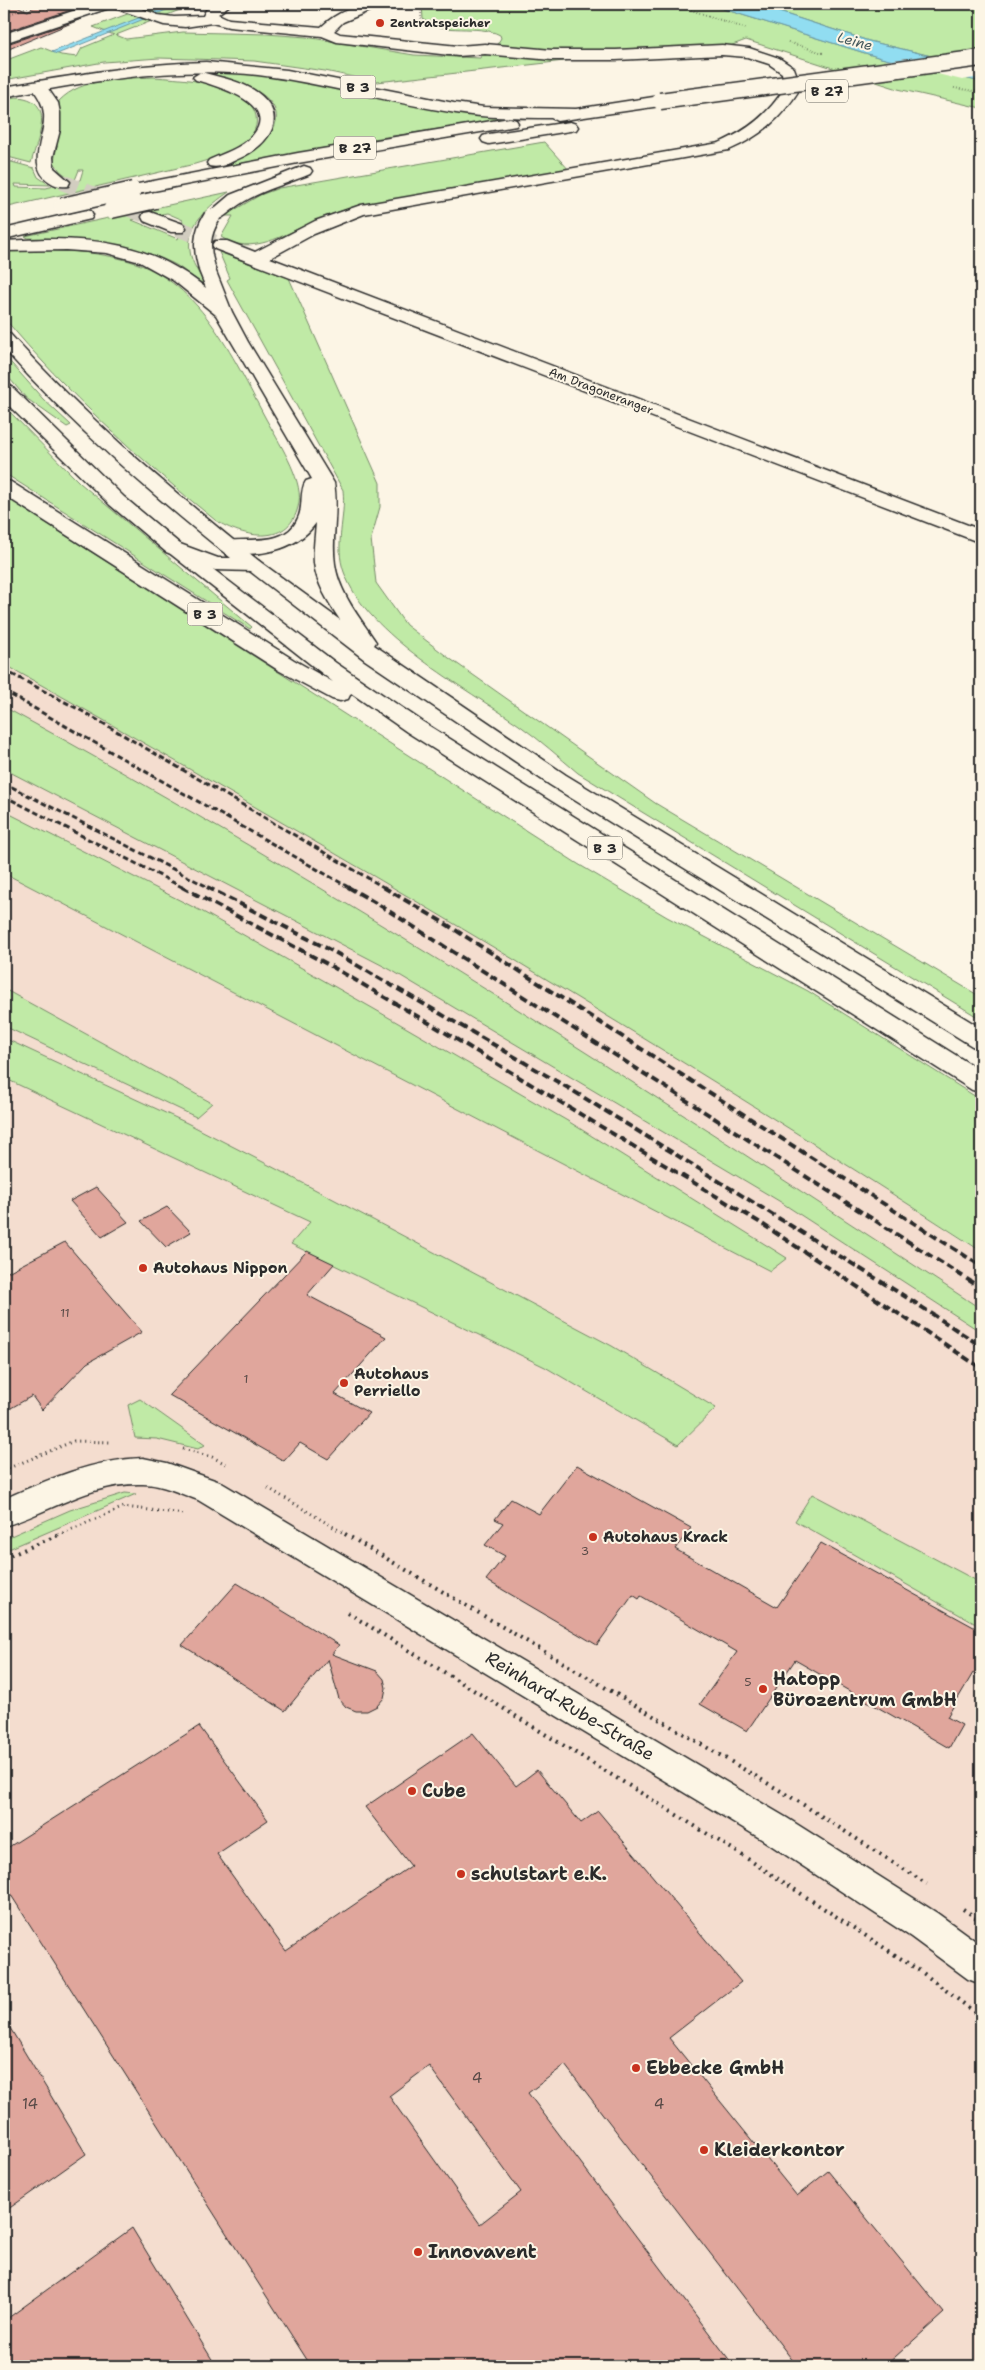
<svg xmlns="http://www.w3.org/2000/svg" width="985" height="2370" font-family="'Shantell Sans',sans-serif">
  <rect width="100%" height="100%" fill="#fcf5e5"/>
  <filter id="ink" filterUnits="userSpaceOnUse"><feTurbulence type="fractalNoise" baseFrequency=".02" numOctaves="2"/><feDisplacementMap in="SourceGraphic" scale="10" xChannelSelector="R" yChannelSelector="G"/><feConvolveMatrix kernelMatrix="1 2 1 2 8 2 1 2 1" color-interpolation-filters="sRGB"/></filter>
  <g filter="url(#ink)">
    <!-- built -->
    <path fill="#f4ddcf" d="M4,664L206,777L519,961L800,1133L981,1252V2366H4Z"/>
    <!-- green -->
    <path fill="#c0eaa6" stroke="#768a68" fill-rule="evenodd" d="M154,4H195L116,35L126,39L183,32L267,34L306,37L414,55L480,58L483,53L591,58L377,82L325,71L254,61L159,58L104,62L4,80V61L41,47L61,55L77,57L82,48L114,35L93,27Z
      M422,4H707L881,58L981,82V108L898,89L746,40L727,47L559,53L495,48L501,38L500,35C477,23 443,36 423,19Z
      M754,4H981V68L869,41Z
      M184,70H207L272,76L518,117L373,139L232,165L230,163C271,143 303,111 244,84C225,75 204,73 184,70Z
      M153,77C181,79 211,80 236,93C245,98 254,106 256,116C262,144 215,158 195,164L4,208V160L34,168L38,177L50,185L15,184L16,187L46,188L80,180L83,170H79L75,180H72L60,171L54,162L60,127L59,101C82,77 123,79 153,77Z
      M16,97C57,99 38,137 31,163L4,156V99Z
      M544,142L570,171L354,207C340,211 326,216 313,222C285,234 251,257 221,237L233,216H226L229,213L260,195L279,188Z
      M229,192C209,206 186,224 190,251C191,262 200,274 204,284C193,279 183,268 172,263C127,241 77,240 28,238L25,236ZM167,213L183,220L178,239L132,220Z
      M28,250C60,250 91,251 122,259C199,277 232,356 266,419C277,439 303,479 299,502C292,548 243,538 215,520C138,458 67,393 4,318V252Z
      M219,252L289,278L380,483V507L371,539L376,583L406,625L449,658L655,803L981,997V1019L578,773C559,757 540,740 519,725C466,688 366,635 344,572C334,545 346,518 343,490L227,280L230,278Z
      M4,355L43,399L71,425L67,427L26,398L4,372Z
      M4,406L80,483L252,627L250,629L4,473Z
      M4,496L578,864L667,917L808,991L981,1100V1251C662,1044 336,850 4,664Z
      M4,707C341,889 662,1100 981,1309V1332L779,1201L391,970L4,769Z
      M4,811L203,912L374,1009L571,1123L787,1258L770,1271L4,873Z
      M4,989L212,1103L196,1117L4,1026Z
      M4,1038L187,1123L263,1162L612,1346L716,1408L678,1445L545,1367L291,1244L310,1222L4,1078Z
      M140,1399L205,1445L198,1449L157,1439L135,1438L128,1405Z
      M125,1493L136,1494L4,1551V1539L70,1510Z
      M812,1494L981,1583V1627L795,1521Z"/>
    <!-- water -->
    <path fill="#91ddf1" stroke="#6896a2" d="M174,4H181L57,54L52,52Z
      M707,4H754L869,41L981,68V82L881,58Z"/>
    <!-- pier -->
    <path fill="#fcf5e5" d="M934,55L981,65V77L962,80L884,61Z"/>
    <!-- building -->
    <path fill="#e0a69c" stroke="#2b2b2b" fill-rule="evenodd" d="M4,4H12L28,11L37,4H89L4,32Z
      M81,19L4,51V45Z
      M96,1187L128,1222L102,1237L70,1201Z
      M167,1207L191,1232L166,1247L141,1221Z
      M65,1242L142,1332L87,1363L42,1410L32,1396L4,1412V1274Z
      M307,1251L334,1264L307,1295L386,1337L335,1394L369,1413L328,1459L300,1443L284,1461L169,1395Z
      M577,1465L691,1528L675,1549L777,1607L821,1543L981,1631V1678L973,1673L947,1717L962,1725L949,1748L795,1660L747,1731L700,1704L737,1652L641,1596L639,1599L633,1595L597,1645L486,1580L505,1556L485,1545L503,1523L495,1519L511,1499L539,1514Z
      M237,1583L339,1645L332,1654L377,1671L384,1679L386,1688L384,1698L377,1706L367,1711H356L346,1707L339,1699L328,1659L285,1711L182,1645Z
      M199,1726L268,1820L217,1854L286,1951L411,1866L365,1807L473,1733L516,1786L537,1770L581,1823L598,1811L741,1982L669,2038L797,2196L828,2171L944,2313L885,2366H797L565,2065L528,2093L734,2366H311L4,1884V1850ZM429,2066L521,2192L480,2224L389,2096Z
      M4,2018L86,2154L4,2212Z
      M132,2228L216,2366H4V2321Z"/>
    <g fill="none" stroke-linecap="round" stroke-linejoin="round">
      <!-- minor-tunnel -->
      <path stroke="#d2cdc0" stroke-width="16" stroke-dasharray="16 8" stroke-linecap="butt" d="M62,182L150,217
        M177,228L221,245"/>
      <defs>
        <path id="minor" d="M94,4H129L158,15L174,17L203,16C208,2 219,4 231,4L218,14L229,19L321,27C338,11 357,4 380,4L378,7L343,22L334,31L340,34L458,46L485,44L552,50H616L722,45L749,48L779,58L794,68L801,87C782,118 761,136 729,150L364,214L314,234L270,258L981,530V543L215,249L212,245L215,241H227L255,252L315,221L361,205L719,143C748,130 769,114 785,87L782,73L769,64L747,57L722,55L616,60H552L485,54L458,56L337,42L322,36L229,27L212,23L185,27L164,25L112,7L4,43V34Z
          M39,81L44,83L58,103L60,113V130L53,157L54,168L70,182L68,186C61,187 56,186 50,182C25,166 46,137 44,114C43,102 37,95 31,86Z
          M150,212L183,224L186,228L183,232H171L144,221L142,217L144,213Z
          M143,1458L167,1463L220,1482L787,1818L937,1913L981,1945V1984L968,1979L911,1937L763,1840L198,1500C181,1494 162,1484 143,1484C91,1482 51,1512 4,1526V1499C49,1479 93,1460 143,1458Z"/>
        <path id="major" d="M39,81L44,83L47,86L44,89L4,97V87Z
          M4,333L10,334C86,418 171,490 259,561L262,565L259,569L252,571L215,570L166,552L110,505L4,401V384L11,386L124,497L180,544L218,558H231C150,493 73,426 4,349Z"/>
        <path id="highway" d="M206,62L287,70L454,103L484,107L576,109L660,96L666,98L668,101L666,104L660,106L557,121L551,118C519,118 487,118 456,113C389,103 325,83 258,75C184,67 112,78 39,91L31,86L39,81C95,72 150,63 206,62Z
          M201,72C218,77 237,80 252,89C291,113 272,144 238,159C229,163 220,169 209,166L207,163L209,160C224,153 242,148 253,135C280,103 216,86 196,80L193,77Z
          M510,118L516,120L518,123L516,126L298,163L133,195L127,194L125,190L127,186L133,185L298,153Z
          M570,122L576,124L578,127L576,130L489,144L483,142L481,139L483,136L489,134Z
          M304,166L310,168L312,171L310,174C289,183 259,191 240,204C229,211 220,224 206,221L204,217L230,195Z
          M85,210L91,211L93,215L91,219L8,238L4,237V229Z
          M45,239C109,239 155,247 206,288L198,268L201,264H213L232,312L248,342L334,483C339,510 331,537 335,564C339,593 360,618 376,642L374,645L566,775L981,1028V1049L972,1046L550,785L365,660L242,565L245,561L252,559L259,561L340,620C329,603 316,583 314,563C313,550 315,536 316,523C295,552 254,559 221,550L218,546L221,542C245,536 285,549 298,518C304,506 299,491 306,481L312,479L216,315L174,281L140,262L107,253L66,250L4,251V241Z
          M4,480L11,482L294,660L333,682L163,548L166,544L173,542L180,544L336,663L423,722L981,1071V1092L972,1090L407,732L351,693L348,699L340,701L332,699L278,670L4,495Z"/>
      </defs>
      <!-- minor casing -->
      <use href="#minor" stroke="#2b2b2b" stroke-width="3"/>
      <!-- major casing -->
      <use href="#major" stroke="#2b2b2b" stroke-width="3"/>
      <!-- highway casing -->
      <use href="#highway" stroke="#2b2b2b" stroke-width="3"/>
      <!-- path-far2 -->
      <path stroke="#2b2b2b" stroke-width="2" stroke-dasharray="0.5 2.5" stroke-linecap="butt" d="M421,4V19L431,25
        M674,4L747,29
        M979,4H981
        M788,42L823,53
        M954,88L981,92
        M4,159L22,163"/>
      <!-- path-far1 -->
      <path stroke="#2b2b2b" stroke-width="3" stroke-dasharray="1 4" stroke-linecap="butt" d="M183,1449L212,1457L226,1464
        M4,1470L74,1441L112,1442
        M268,1488L347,1535
        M58,1535L124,1507L185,1514"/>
      <!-- path -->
      <path stroke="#2b2b2b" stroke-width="4" stroke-dasharray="2 5" stroke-linecap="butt" d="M345,1534L796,1800L927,1884
        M4,1558L61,1534
        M348,1613L737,1852L923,1973L981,2017
        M963,1909L981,1921"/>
      <!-- minor -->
      <use href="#minor" fill="#fcf5e5" fill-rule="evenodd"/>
      <!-- major -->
      <use href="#major" fill="#fcf5e5" fill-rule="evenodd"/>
      <!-- highway -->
      <use href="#highway" fill="#fcf5e5" fill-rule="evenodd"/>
      <!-- rail-far1 -->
      <path stroke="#2b2b2b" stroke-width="3" stroke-dasharray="5.5 3" stroke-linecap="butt" d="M4,670L82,711L385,888
        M4,691L350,888
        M4,783L210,888
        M4,796L184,888"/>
      <!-- rail -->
      <path stroke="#2b2b2b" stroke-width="4" stroke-dasharray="8 4" stroke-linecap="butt" d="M182,887L329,965L436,1027L759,1222L981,1368
        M207,887L336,953L570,1089L914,1302L981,1346
        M348,887L381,906L981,1288
        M383,887L446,924L981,1266"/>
      <defs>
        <path id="highway-bridge" d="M660,101L981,58
          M62,206L133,190
          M111,210L156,200
          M207,268C201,249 201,234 212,217"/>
      </defs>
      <!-- highway-bridge casing -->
      <use href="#highway-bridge" stroke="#2b2b2b" stroke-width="19" stroke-linecap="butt"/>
      <!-- path-bridge -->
      <path stroke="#2b2b2b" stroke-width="2" stroke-dasharray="0.5 2.5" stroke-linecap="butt" d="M5,16L34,4"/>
      <!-- highway-bridge -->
      <use href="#highway-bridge" stroke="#fcf5e5" stroke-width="16"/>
    </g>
  </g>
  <!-- markers -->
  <g fill="#c8321e" stroke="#fcf5e5" stroke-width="2">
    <circle cx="380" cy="23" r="5"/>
    <circle cx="143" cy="1268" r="5"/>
    <circle cx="344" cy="1383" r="5"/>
    <circle cx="593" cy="1537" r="5"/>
    <circle cx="763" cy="1689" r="5"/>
    <circle cx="412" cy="1791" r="5"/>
    <circle cx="461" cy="1874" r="5"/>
    <circle cx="636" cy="2068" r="5"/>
    <circle cx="704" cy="2150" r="5"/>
    <circle cx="418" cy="2252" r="5"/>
  </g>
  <g text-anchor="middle" stroke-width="4" stroke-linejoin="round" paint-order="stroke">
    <!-- far-poi labels -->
    <g font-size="12" font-weight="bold" fill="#2b2b2b" stroke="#fcf5e5" text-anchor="start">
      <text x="390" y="27">Zentratspeicher</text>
    </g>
    <!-- far-street labels -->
    <g font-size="12" fill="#2b2b2b" stroke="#fcf5e5">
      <text transform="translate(601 391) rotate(21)" y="4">Am Dragoneranger</text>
    </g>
    <!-- number labels -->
    <g font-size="12" fill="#584a47">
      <text x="65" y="1317">11</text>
      <text x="246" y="1383">1</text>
      <text x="585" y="1555">3</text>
      <text x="748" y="1686">5</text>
    </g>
    <!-- far-water labels -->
    <g font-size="14" font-style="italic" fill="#44585c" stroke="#fcf5e5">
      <text transform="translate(855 41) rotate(15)" y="5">Leine</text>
    </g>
    <!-- shield labels -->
    <g fill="#fcf5e5" stroke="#6a6863" stroke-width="1">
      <rect x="340.5" y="75.5" width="35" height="23" rx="4"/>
      <rect x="806" y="79.5" width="42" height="23" rx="4"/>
      <rect x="334" y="136.5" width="42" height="23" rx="4"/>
      <rect x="187.5" y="602.5" width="35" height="23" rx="4"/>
      <rect x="587.5" y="836.5" width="35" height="23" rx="4"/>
    </g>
    <g font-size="14" font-weight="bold" fill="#2b2b2b">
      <text x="358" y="92">B 3</text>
      <text x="827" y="96">B 27</text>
      <text x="355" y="153">B 27</text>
      <text x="205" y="619">B 3</text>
      <text x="605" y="853">B 3</text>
    </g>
    <!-- poi labels -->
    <g font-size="15" font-weight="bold" fill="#2b2b2b" stroke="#fcf5e5" text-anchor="start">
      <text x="153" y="1273">Autohaus Nippon</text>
      <text x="354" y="1379">Autohaus<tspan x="354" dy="17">Perriello</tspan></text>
      <text x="603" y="1542">Autohaus Krack</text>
    </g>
    <!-- near-number labels -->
    <g font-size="15" fill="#584a47">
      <text x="477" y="2083">4</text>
      <text x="30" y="2109">14</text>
      <text x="659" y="2109">4</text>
    </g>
    <!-- near-poi labels -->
    <g font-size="18" font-weight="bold" fill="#2b2b2b" stroke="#fcf5e5" text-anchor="start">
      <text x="773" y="1685">Hatopp<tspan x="773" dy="21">Bürozentrum GmbH</tspan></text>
      <text x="422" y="1797">Cube</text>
      <text x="471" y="1880">schulstart e.K.</text>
      <text x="646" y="2074">Ebbecke GmbH</text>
      <text x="714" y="2156">Kleiderkontor</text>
      <text x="428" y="2258">Innovavent</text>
    </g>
    <!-- near-street labels -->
    <g font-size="18" fill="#2b2b2b" stroke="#fcf5e5">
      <text transform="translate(570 1706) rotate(31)" y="6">Reinhard-Rube-Straße</text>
    </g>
  </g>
  <!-- margin -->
  <rect width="985" height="2370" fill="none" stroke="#fcf5e5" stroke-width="20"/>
  <rect x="10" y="10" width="965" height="2350" fill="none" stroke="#2b2b2b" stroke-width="2" filter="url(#ink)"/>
</svg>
